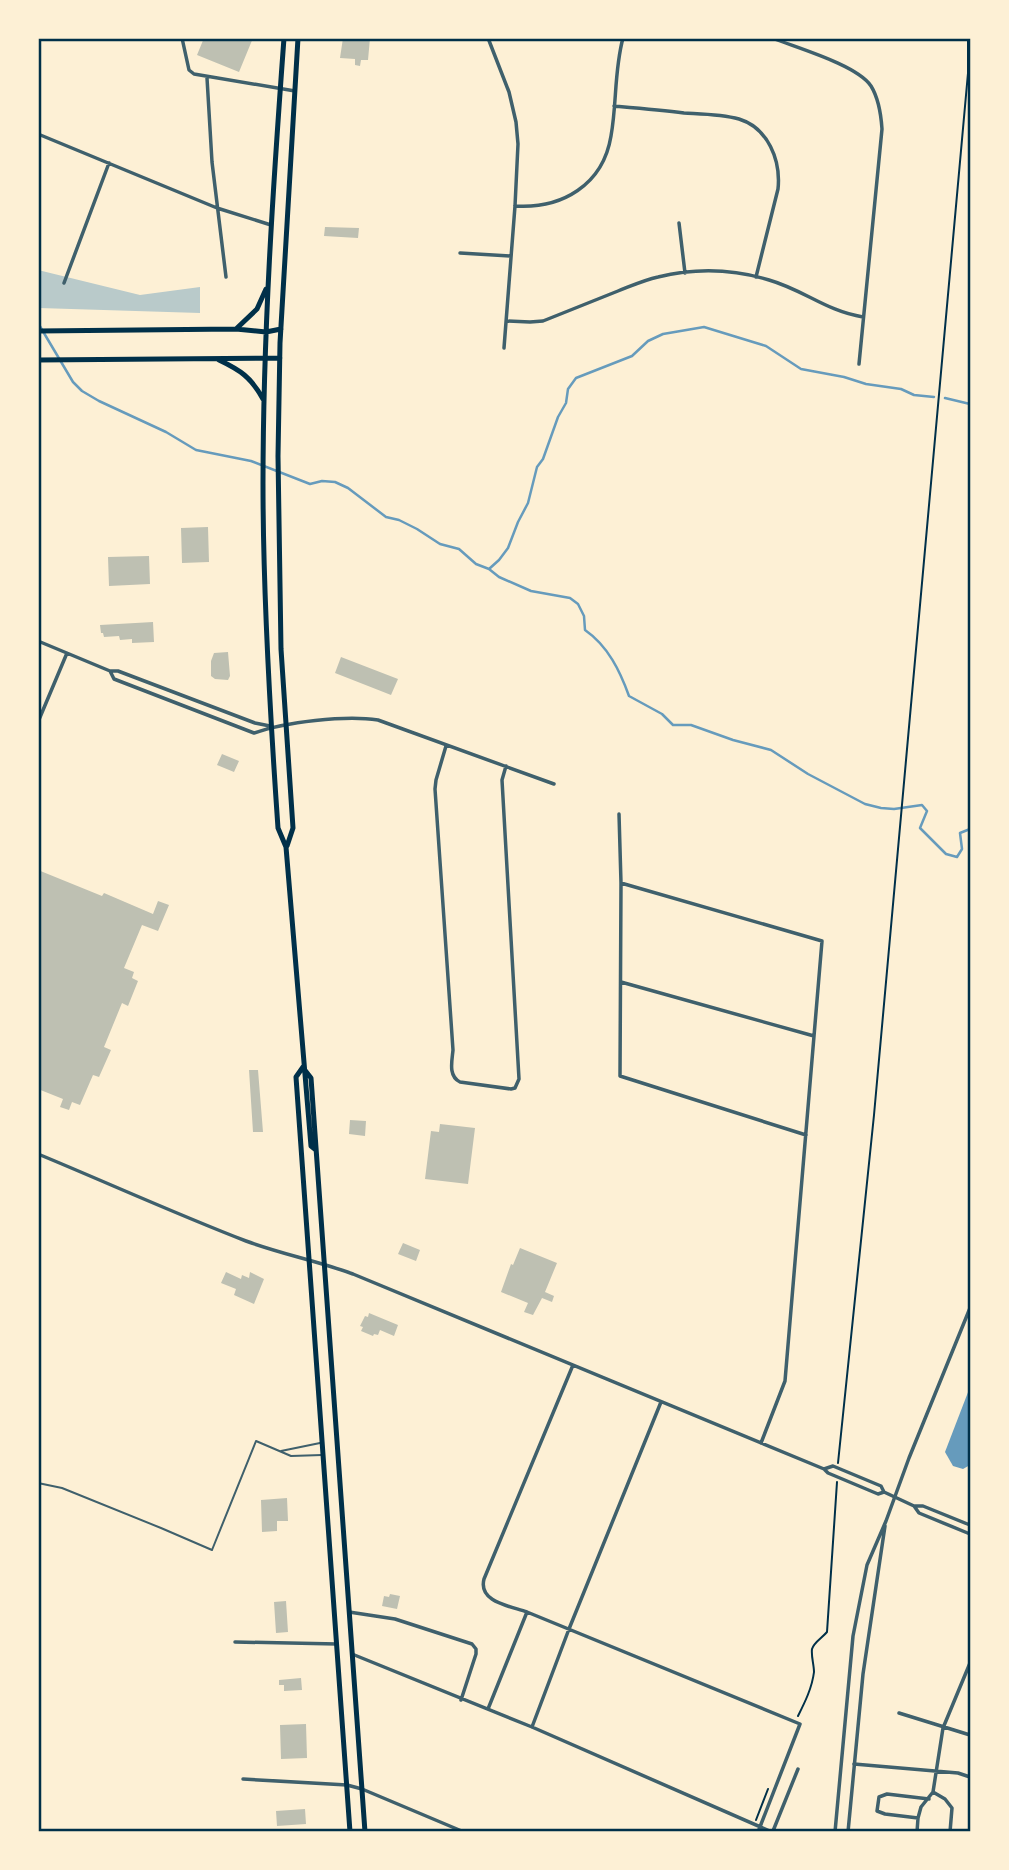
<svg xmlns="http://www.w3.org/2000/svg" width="1009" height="1870" font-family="'PT Sans',sans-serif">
  <rect width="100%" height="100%" fill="#fdf0d5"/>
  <!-- green -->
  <path fill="#b9caca" d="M38,270L140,295L200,287V313L39,308Z"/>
  <!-- water -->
  <path fill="#669bbc" d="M970,1387V1465L963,1469L953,1466L945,1452Z"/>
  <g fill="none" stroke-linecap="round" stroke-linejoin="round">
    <!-- stream -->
    <path stroke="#669bbc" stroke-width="2.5" d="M38,323L73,382L82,391L99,401L166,432L196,450L251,461L310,484L322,481L335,482L348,488L386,517L399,520L417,529L440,544L459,549L476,564L489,569L499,577L531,591L570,598L578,604L584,616L585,630C608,646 620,671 629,696L662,714L673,725H691L733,740L771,750L808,774L865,804L881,808L894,809L922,805L927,811L920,828L946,854L957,857L962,849L960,833L970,829
      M945,398L970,404
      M489,569L499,560L508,548L518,522L528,503L537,467L543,459L558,417L566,403L568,389L576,378L632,356L648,341L663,334L704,327L766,346L801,369L844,377L866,384L901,389L914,395L934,397"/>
  </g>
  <!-- building -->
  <path fill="#bec0b2" d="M204,38H253L239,72L197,55Z
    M343,38H370L368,60H361L360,66L355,65V59L340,58Z
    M325,227L359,228L358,238L324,236Z
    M208,527L209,562L182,563L181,528Z
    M149,556L150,584L109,586L108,557Z
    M153,622L154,642L132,643V639L120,640L119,636L104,637L103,633H101L100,625Z
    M228,652L230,676L228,680L215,679L211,676V661L214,653Z
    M341,657L398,679L391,695L335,673Z
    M222,754L239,761L234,772L217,765Z
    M38,870L102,896L104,893L153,914L158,901L169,905L158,931L142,925L124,968L134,972L132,978L138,981L128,1006L122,1003L104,1047L111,1050L99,1077L93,1075L80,1105L72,1102L69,1110L60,1107L63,1099L38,1089V892L41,886L38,885Z
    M249,1070H258L263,1132H253Z
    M350,1120L366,1121L365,1136L349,1134Z
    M440,1124L475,1128L468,1184L425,1179L431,1131L439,1132Z
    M403,1243L420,1250L416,1261L398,1254Z
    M520,1248L557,1263L545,1292L554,1296L552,1302L542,1298L533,1315L524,1312L528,1303L501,1292L511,1264L513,1265Z
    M226,1272L241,1279L242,1275L249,1278L250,1272L264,1279L254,1304L234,1295L236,1289L221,1283Z
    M369,1313L398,1325L394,1336L380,1330L378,1335L374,1334L373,1336L361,1331L363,1327L360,1326L365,1316L368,1317Z
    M287,1498L288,1521H277V1531L262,1532L261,1500Z
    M390,1594L400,1596L397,1609L382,1606L384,1596L389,1597Z
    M286,1601L288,1632L276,1633L274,1602Z
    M301,1678L302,1690L284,1691V1685H279V1680Z
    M306,1724L307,1758L281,1759L280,1725Z
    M305,1809L306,1824L277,1826L276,1811Z"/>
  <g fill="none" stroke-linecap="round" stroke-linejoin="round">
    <!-- path -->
    <path stroke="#003049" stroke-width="2" d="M838,1463L874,1115L968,73V38
      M798,1716C805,1702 812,1688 814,1672C814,1665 811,1656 812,1649C814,1642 822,1638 827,1632L837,1482
      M756,1820L768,1789"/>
    <!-- service -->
    <path stroke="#3f606c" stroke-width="2" d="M281,1451L320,1443
      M38,1483L62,1488L161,1528L212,1550L256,1441L291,1456L322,1455"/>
    <!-- minor -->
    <path stroke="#3f606c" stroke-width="3.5" d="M182,38L189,70L194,74L295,91
      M488,38L509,92L516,122L518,144L515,206L504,348
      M772,38C797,48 857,65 871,86C879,99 881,114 882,129L859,364
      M207,78L212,162L226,277
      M614,106C637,108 661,110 684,113C702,114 721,114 739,119C768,128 781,160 778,189L756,277
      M38,134L217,208L271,225
      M515,206C562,209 603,185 611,136C617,103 614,71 623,38
      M679,223L685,273
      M460,253L511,256
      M64,283L109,163
      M506,321L530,322L543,321C568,311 593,301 618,291C631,286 644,280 658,277C695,268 733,269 769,280C804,290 826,311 863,317
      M38,641L110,671H118L255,723L270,726
      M110,671L114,679L254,733C285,722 345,715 378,720L554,784
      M38,722L67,653
      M446,746L436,780L435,789L453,1050C452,1061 448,1076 460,1082L511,1089L515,1088L519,1079L502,780L506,766
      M619,814L621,883L620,1076L806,1135
      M621,883L822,941L785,1381L761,1443
      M621,982L814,1036
      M38,1154C108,1183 176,1214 246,1241C281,1254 318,1261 353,1274L824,1469L828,1473L878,1494L884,1492
      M573,1365L484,1579C478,1602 510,1606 527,1612L800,1724L758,1832
      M824,1469L833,1466L881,1486L884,1492L914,1506
      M970,1525L923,1506H914L919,1513L970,1534
      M349,1612L395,1619L472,1644L476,1649V1654L461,1700
      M235,1642L337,1644
      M352,1654L532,1727L772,1832
      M488,1709L527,1612
      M899,1713L970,1735
      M532,1727L569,1629L661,1402
      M854,1764L958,1773L970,1777
      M243,1779L347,1785L362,1789L464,1832
      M933,1792L945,1799L952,1808L950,1832
      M918,1818L885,1814L877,1811L879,1797L887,1794L929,1799
      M773,1831L798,1769
      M917,1832L918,1818L921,1807L933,1792L943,1728L970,1663"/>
    <!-- tertiary -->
    <path stroke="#3f606c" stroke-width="3.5" d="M835,1832L853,1636L867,1565L886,1521L909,1458L970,1308
      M848,1832L863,1674L885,1526"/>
    <!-- primary -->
    <path stroke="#003049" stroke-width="5" d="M284,38C273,187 263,335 263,484C263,599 270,714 278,828L286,847L311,1146L316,1150
      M236,329L257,309L266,289
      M38,331L236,329L266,332L281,329
      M38,360L280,358
      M219,360C240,370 251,377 263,399
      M287,846L293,828L281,649L278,456L280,343L298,38
      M303,1067L296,1077L350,1832
      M304,1069L311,1078L365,1832"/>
  </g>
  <!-- border -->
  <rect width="1009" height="1870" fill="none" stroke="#fdf0d5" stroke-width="80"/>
  <rect x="40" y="40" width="929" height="1790" fill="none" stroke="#003049" stroke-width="2.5"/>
</svg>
